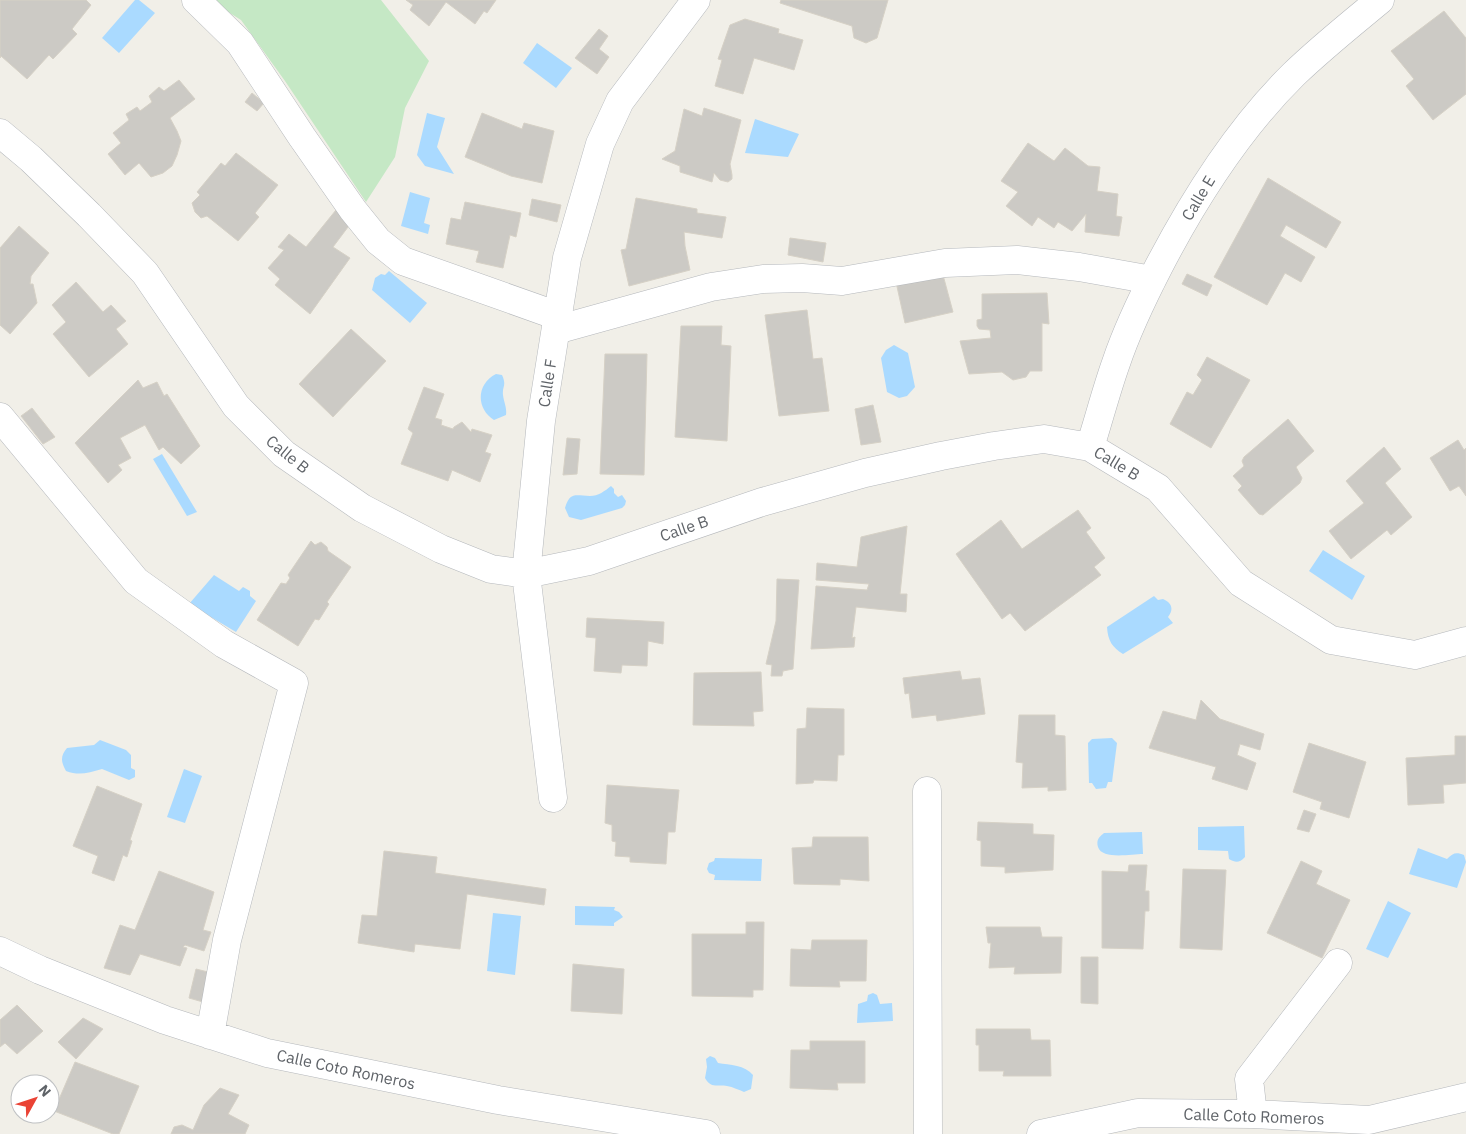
<svg xmlns="http://www.w3.org/2000/svg" width="1466" height="1134" font-family="'IBM Plex Sans',sans-serif">
  <rect width="100%" height="100%" fill="#f1efe8"/>
  <!-- green -->
  <path fill="#c5e8c5" d="M209,0H381L429,61L405,108L395,157L366,202L285,81L241,20Z"/>
  <!-- water -->
  <path fill="#aadaff" d="M135,0H139L155,13L119,53L102,38Z
    M537,43L572,68L556,88L523,63Z
    M427,113L445,118L437,147L454,174L425,166L417,155Z
    M755,119L799,134L788,157L745,153Z
    M410,192L430,198L424,223L430,225L428,234L401,226Z
    M389,271L427,303L410,323L372,290L375,278L381,274L385,275Z
    M894,345L908,353L915,387L907,396L899,398L887,392L881,358L886,350Z
    M496,374L502,375C507,386 502,386 503,395C504,403 507,407 506,415L494,420C476,409 476,384 496,374Z
    M162,454L197,512L187,516L153,459Z
    M611,486L614,489V493L618,497L622,495L626,501L625,505L622,508L581,520L569,517L565,508C570,491 576,496 590,496C598,496 605,491 611,486Z
    M1323,550L1365,576L1352,600L1309,571Z
    M214,575L239,591L243,587L250,591V596L256,601L236,632L189,604Z
    M1154,596L1158,600L1163,599C1172,603 1174,609 1168,617L1173,623L1123,654C1112,647 1108,641 1107,627Z
    M1112,738L1117,743L1112,782H1108L1106,788L1096,789L1092,783H1089L1088,743L1092,739Z
    M100,740L126,750L131,755V768L135,770V777L129,780L102,769C88,773 79,776 66,771C61,762 60,756 67,748L94,745Z
    M184,769L202,776L185,823L167,817Z
    M1244,826L1245,857C1239,863 1236,863 1229,859L1228,851L1198,850V827Z
    M1142,832L1143,854C1131,854 1102,860 1098,847C1096,840 1099,837 1104,833Z
    M1418,848L1447,859C1453,853 1456,852 1464,855L1466,862L1457,888L1409,874Z
    M715,858L762,859L761,881L714,880L715,875L709,873L707,869L709,863L714,861Z
    M1388,901L1411,913L1388,958L1366,949Z
    M575,906L615,907L614,910L619,912L623,917L614,923V926L575,925Z
    M493,913L521,916L515,975L487,971Z
    M873,993L877,995L880,1004L892,1003L893,1021L857,1023L858,1004L867,1001L868,995Z
    M710,1056L715,1058L718,1063C730,1065 745,1065 753,1075L751,1089L744,1092C739,1090 733,1087 727,1086C717,1084 711,1089 705,1078L707,1067L706,1059Z"/>
  <!-- building -->
  <path fill="#cccac5" stroke="#d6d1c6" d="M0,0H86L91,5L72,29L77,34L53,59L49,55L27,79L1,56L0,58Z
    M406,0H496L487,13L484,11L475,24L446,2L429,26L410,10L413,5Z
    M781,0H888L877,38L866,43L854,38L852,26L780,3Z
    M1444,11L1466,38V94L1433,120L1406,86L1414,79L1391,51Z
    M745,19L779,29L778,33L803,40L794,70L754,58L743,94L715,86L722,60L718,59L730,25Z
    M599,29L608,36L599,49L609,57L597,74L575,58Z
    M179,80L195,99L170,118L177,131L181,141L177,155L172,166L163,173L151,177L139,163L125,175L108,154L121,143L113,133L129,120L126,114L137,107L140,111L152,102L149,96L159,87L164,91Z
    M252,93L264,103L257,111L245,102Z
    M704,108L741,120L730,164L732,175V179L728,182L720,180L714,173L712,182L680,172V166L662,159L675,151L684,109L702,116Z
    M482,113L522,129L524,123L554,131L542,183L511,176L465,157Z
    M1028,143L1054,161L1065,148L1088,166L1100,167L1097,191L1118,194L1116,216L1122,217L1119,236L1085,232L1086,214L1072,231L1058,222L1054,228L1038,217L1032,226L1006,206L1018,192L1001,181Z
    M236,153L278,185L255,213L259,217L238,241L207,216L201,218L195,212L192,203L200,195L197,192L221,163L225,166Z
    M1268,178L1341,222L1326,248L1286,225L1280,236L1315,257L1301,282L1285,273L1267,305L1214,277Z
    M636,198L697,209V213L726,217L722,238L684,232L685,246L690,270L629,286L621,250L626,249Z
    M532,199L561,205L557,222L529,215Z
    M465,202L521,213L516,237L510,235L503,268L476,262L479,251L446,244L451,218L461,220Z
    M336,210L351,223L333,247L350,258L310,314L275,285L280,279L268,268L284,250L278,247L289,234L306,247Z
    M19,226L49,253L31,276L30,284H33L37,303L10,334L0,325V248Z
    M790,238L826,243L823,262L788,255Z
    M1187,274L1212,285L1207,296L1182,284Z
    M943,275L953,312L905,323L896,282Z
    M76,282L103,312L111,305L126,321L116,329L128,344L89,377L53,334L66,322L52,305Z
    M1047,293L1049,324L1042,323V371H1030L1026,377L1013,380L1002,372L969,374L960,341L991,338L990,330L979,329L977,326V320L982,319V294Z
    M807,310L813,359L822,358L829,411L779,416L765,315Z
    M681,326H722L721,345L731,346L727,441L675,437Z
    M351,329L386,361L333,417L299,384Z
    M605,354H647L644,475L600,474Z
    M1207,357L1250,380L1211,448L1170,424L1187,392L1193,395L1202,380L1197,375Z
    M138,380L143,388L157,382L164,396L167,394L200,446L181,464L163,447L159,450L145,425L120,438L131,458L118,465L122,470L108,483L75,443Z
    M424,387L444,394L435,418L442,420L441,425L453,429L454,427L462,422L471,432L472,429L492,435L485,452L491,454L480,482L452,470L448,481L401,464L413,433L408,429Z
    M873,405L881,442L861,445L855,409Z
    M32,408L55,437L43,444L21,416Z
    M1288,419L1314,451L1296,467L1302,478L1300,483L1263,515L1259,514L1238,490L1242,486L1233,476L1244,466L1242,461L1244,457Z
    M567,438L580,439L577,474L563,475Z
    M1458,440L1464,450L1466,448V496L1459,486L1450,491L1430,458Z
    M1384,447L1401,469L1385,483L1412,517L1391,535L1387,530L1351,559L1329,531L1364,503L1346,481Z
    M1078,510L1091,528L1086,532L1105,558L1094,567L1101,575L1025,631L1010,613L1002,619L956,554L1001,520L1022,549Z
    M907,526L900,594H907L906,612L856,607L852,638L855,637L854,647L811,649L816,586L867,590L869,584L816,580L817,563L857,567L861,537Z
    M311,541L315,545L321,542L327,547L328,551L351,567L327,602L329,604L319,620L315,619L298,646L257,620L281,583L286,584L290,578L288,575Z
    M777,579L799,580L793,669L783,671L782,676H771L772,665L766,664L776,621Z
    M587,618L664,622L663,644L648,641L647,666L622,665L621,673L594,671L596,638L586,637Z
    M960,671L962,680L980,678L985,714L937,721L936,715L912,718L909,693L905,694L903,678Z
    M761,672L763,711L753,712L754,726L693,725L694,673Z
    M1201,700L1220,719L1264,734L1260,750L1240,744L1237,755L1256,763L1247,790L1212,779L1216,767L1149,748L1163,711L1196,720Z
    M807,708L844,709V755H838L837,781L814,780L813,783L796,784L797,729L806,728Z
    M1019,715H1055V735L1065,736L1066,790L1048,791V787L1022,788L1023,763L1016,762Z
    M1455,736H1466V783L1443,785L1444,803L1408,805L1406,758L1455,755Z
    M1309,743L1366,762L1349,818L1320,809L1322,802L1293,792Z
    M607,785L679,790L675,832H668L666,864L630,862V857L615,856L616,842L612,841V825L605,823Z
    M97,786L142,804L130,840L132,841L127,857L123,855L114,881L92,873L98,856L73,846Z
    M1304,810L1316,814L1309,832L1297,829Z
    M978,822L1033,824V834L1054,835L1053,870L1005,873V867L981,866V841L977,840Z
    M813,837H868L869,881L840,879V885L794,884L792,848L812,847Z
    M384,851L437,857L435,873L546,889L544,905L467,894L460,949L415,944L414,952L358,943L362,915L377,916Z
    M1301,861L1322,871L1316,884L1350,900L1322,958L1267,933Z
    M1129,865H1147L1145,891H1149V911H1145L1143,949L1102,948V871L1128,872Z
    M1183,869L1226,870L1222,950L1180,948Z
    M159,871L214,892L203,930L211,932L204,951L185,945L183,947L187,948L180,966L140,954L130,975L104,968L120,925L135,930Z
    M746,922H764L763,990H753V997L692,996V934H746Z
    M986,927H1040L1042,937H1062L1061,973L1014,974L1015,967L989,968L991,943H988Z
    M812,940H867L866,981H839L840,987L790,986L791,949L811,950Z
    M1081,957H1098V1004L1081,1003Z
    M573,964L624,969L622,1014L571,1011Z
    M196,969L216,974L210,1004L189,998Z
    M17,1005L43,1031L17,1054L5,1043L0,1047V1020Z
    M83,1018L103,1029L76,1059L58,1042Z
    M976,1029H1030L1031,1040H1050L1051,1076H1003L1004,1071H979V1045H976Z
    M810,1041H865V1083H837L838,1090L790,1088L791,1050H810Z
    M75,1062L139,1086L119,1134H113L54,1111Z
    M220,1088L239,1095L228,1114L249,1125L245,1134H171L174,1127L182,1125L193,1130L204,1105Z"/>
  <g fill="none" stroke-linecap="round" stroke-linejoin="round">
    <defs>
      <path id="minor" d="M196,0L240,43L302,137L353,210L378,241L403,261L558,316
        M0,133L31,159L89,215L145,273L236,406L284,454L362,508L441,549L491,569L526,574L589,561L762,502L865,473L941,456L994,446L1044,439L1090,447L1158,488L1241,583L1331,640L1415,655L1466,641
        M556,330L711,287L763,279L802,278L842,281L945,263L1017,260L1079,267L1152,280
        M0,417L136,581L224,644L294,683L227,940L210,1035
        M1090,447C1099,419 1106,391 1116,363C1127,330 1143,297 1159,266C1195,197 1238,129 1294,74C1321,48 1351,24 1380,0
        M927,791L928,1134
        M553,798L526,574L541,421L567,258L600,144L620,101L696,0
        M0,951L40,970L165,1020L267,1053L498,1100L706,1134
        M1253,1114L1249,1079L1338,963
        M1041,1134L1138,1113L1253,1114L1369,1120L1466,1097"/>
    </defs>
    <!-- minor casing -->
    <use href="#minor" stroke="#b5b8bc" stroke-width="29"/>
    <!-- minor -->
    <use href="#minor" stroke="#fff" stroke-width="28"/>
  </g>
  <g text-anchor="middle" stroke-width="4.5" stroke-linejoin="round" paint-order="stroke">
    <!-- street labels -->
    <g font-size="16" fill="#5f6368" stroke="#fff">
      <text transform="translate(1198 198) rotate(-59)" y="6">Calle E</text>
      <text transform="translate(547 383) rotate(-81)" y="6">Calle F</text>
      <text transform="translate(288 454) rotate(39)" y="6">Calle B</text>
      <text transform="translate(1117 463) rotate(31)" y="6">Calle B</text>
      <text transform="translate(684 528) rotate(-19)" y="6">Calle B</text>
      <text transform="translate(346 1069) rotate(12)" y="6">Calle Coto Romeros</text>
      <text transform="translate(1254 1116) rotate(2)" y="6">Calle Coto Romeros</text>
    </g>
  </g>
  <!-- north arrow -->
  <g transform="translate(35 1099) rotate(50)"><circle r="24" fill="#ffffff" stroke="#bfc1c3"/>
  <path d="M0-4L9 19L0 12L-9 19Z" fill="#ea4335"/>
  <text y="-8" font-size="14" font-weight="bold" text-anchor="middle" fill="#5f6368">N</text>
  </g>
</svg>
